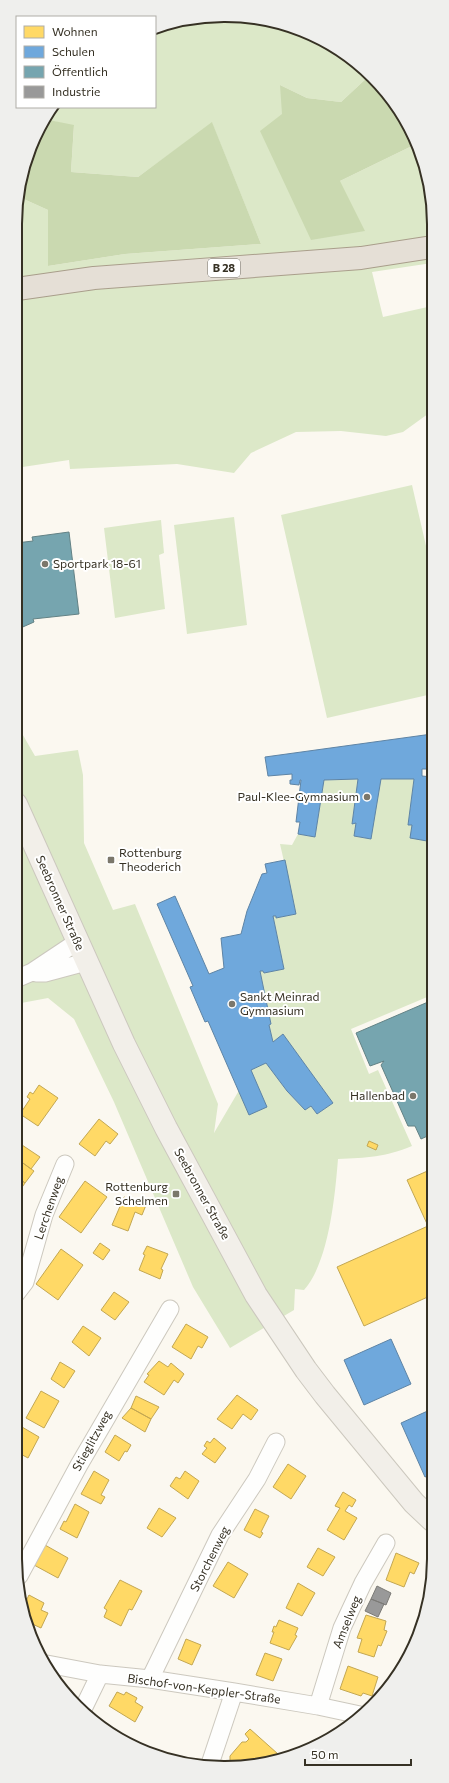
<svg xmlns="http://www.w3.org/2000/svg" width="449" height="1783" font-family="Commissioner,sans-serif">
  <rect width="100%" height="100%" fill="#fbf8f0"/>
  <!-- green -->
  <path fill="#dce8c8" d="M252,17L317,37L370,75L341,102L307,98L280,85L340,181L414,145L395,108L412,132L432,197V263L372,272L383,317L432,306V411L403,432L386,436L341,431L296,432L251,453L234,473L177,464L70,469L69,460L16,468L17,196L48,210V266L125,254L261,244L212,123L138,177L71,172L74,126L44,119L54,107H155V30L171,22Z
    M412,485L432,572V694L327,718L281,515Z
    M234,517L247,625L187,634L174,525Z
    M161,520L164,553L159,555L165,609L115,618L104,528Z
    M16,723L35,756L78,750L83,775L84,843L113,910L135,904L218,1104L214,1133L251,1070L266,1063L287,1091L305,1110L311,1106L317,1114L333,1103L283,1034L273,1042L269,1025L271,1024L260,971H263L264,973L284,969L273,916H276L277,918L296,914L280,844L292,845L298,834L315,837L324,780L358,779L352,823H356L354,836L371,839L381,779H414L408,825H412L427,841L432,809V995L351,1029L369,1074L378,1070L412,1146C385,1157 367,1158 338,1159C335,1196 329,1262 304,1290L295,1289L294,1310L230,1348L193,1287L114,1102L74,1019L48,998L16,1004V849L22,844L16,832Z"/>
  <!-- forest -->
  <path fill="#cad9b0" d="M370,75L395,108L414,145L340,181L365,231L311,240L260,131L282,114L280,85L307,98L341,102Z
    M44,119L74,125L71,172L138,177L212,122L261,244L125,254L48,266V210L17,196Z"/>
  <!-- homes -->
  <path fill="#ffd966" stroke="#c3a752" d="M39,1085L58,1098L38,1126L20,1114L30,1099L27,1097L30,1092L33,1094Z
    M99,1119L118,1134L110,1144L106,1141L95,1156L79,1144Z
    M369,1141L378,1145L376,1150L367,1146Z
    M22,1145L40,1157L31,1169L16,1158V1154Z
    M16,1158L34,1171L25,1183L16,1176Z
    M432,1169V1295L364,1326L337,1267L428,1226L407,1180Z
    M16,1176L25,1183L16,1196L15,1195Z
    M85,1181L107,1197L81,1233L59,1217Z
    M124,1197L146,1205L142,1215L135,1212L128,1231L112,1225Z
    M100,1243L110,1250L103,1260L93,1253Z
    M147,1246L168,1254L161,1269L163,1270L160,1279L139,1270L145,1255L143,1254Z
    M61,1249L83,1265L58,1300L36,1284Z
    M114,1292L129,1302L115,1320L101,1310Z
    M186,1324L208,1337L202,1348L198,1346L191,1359L172,1347Z
    M83,1326L101,1338L89,1356L72,1342Z
    M159,1361L168,1367L171,1363L184,1374L178,1383L174,1380L164,1395L144,1382L149,1375L147,1374Z
    M60,1362L75,1371L64,1388L51,1379Z
    M41,1391L59,1401L44,1428L26,1418Z
    M237,1395L258,1410L251,1420L243,1414L232,1429L217,1419Z
    M136,1396L159,1407L151,1419L131,1408Z
    M131,1408L151,1419L145,1432L122,1418Z
    M22,1427L39,1437L28,1458L15,1451V1436L17,1437Z
    M115,1435L131,1445L127,1452L125,1451L119,1461L105,1452Z
    M214,1438L226,1448L215,1463L202,1454L207,1448L204,1446L207,1441L210,1443Z
    M288,1464L306,1476L291,1499L273,1487Z
    M94,1471L109,1480L101,1495L105,1497L101,1504L81,1494Z
    M185,1471L199,1481L188,1499L170,1486L176,1477L180,1479Z
    M343,1492L356,1500L352,1507L349,1505L345,1511L357,1518L344,1540L327,1530L340,1508L335,1506Z
    M75,1504L89,1512L77,1538L60,1529L64,1521L66,1522Z
    M159,1508L176,1518L162,1537L147,1528Z
    M255,1509L269,1516L261,1532L263,1533L260,1538L244,1530Z
    M45,1545L68,1558L58,1578L34,1565Z
    M318,1548L335,1557L323,1576L307,1567Z
    M396,1553L419,1563L414,1574L410,1572L404,1587L386,1580Z
    M228,1562L248,1574L234,1598L213,1586Z
    M120,1580L142,1591L132,1610L129,1609L121,1626L104,1617L107,1610L104,1608Z
    M298,1583L315,1593L302,1616L286,1608Z
    M29,1595L44,1603L41,1610L48,1613L41,1628L28,1622L24,1605Z
    M366,1615L386,1621L384,1630L387,1631L381,1646L378,1645L374,1657L358,1652L362,1639L357,1638Z
    M279,1620L298,1628L295,1635L297,1636L289,1650L270,1643L274,1632H272L274,1626L276,1627Z
    M186,1639L201,1645L192,1665L178,1659Z
    M265,1653L282,1659L273,1681L256,1675Z
    M348,1666L378,1677L372,1696L363,1693L361,1696L340,1689Z
    M117,1692L124,1695L126,1692L137,1698L135,1702L143,1707L135,1722L109,1706Z
    M250,1729L278,1754L277,1757L275,1759L225,1766L230,1761V1756L242,1742H246L249,1739L245,1734Z"/>
  <!-- schools -->
  <path fill="#6fa8dc" stroke="#5e84a5" d="M432,734V769H422V776L432,777V809L427,841L410,838L412,825H408L414,779H381L371,839L354,836L356,823L352,824L358,779L324,780L315,837L298,834L300,822H296L301,780H300L299,785L290,784V780H292V774L268,776L265,757Z
    M285,860L296,914L276,918V916H273L284,969L264,973L263,971H260L271,1024L269,1025L273,1042L283,1034L333,1103L317,1114L311,1106L305,1110L287,1091L266,1063L251,1070L267,1107L249,1115L208,1021L205,1022L190,987L193,986L157,904L175,896L209,974L224,968L221,938L241,934L247,911L262,874L267,873L265,864Z
    M391,1339L411,1384L364,1405L344,1360Z
    M432,1409V1474L425,1477L401,1423Z"/>
  <!-- public -->
  <path fill="#76a5af" stroke="#638285" d="M69,532L79,614L33,619L34,622L16,630V599L21,597L16,585V543L33,541L32,537Z
    M428,1002L432,1012V1134L421,1139L415,1126H408L381,1065L384,1061L370,1066L356,1033Z"/>
  <!-- industry -->
  <path fill="#999" stroke="#7b7a76" d="M377,1586L391,1593L386,1605L371,1599Z
    M371,1599L384,1604L378,1617L365,1611Z"/>
  <g fill="none" stroke-linecap="round" stroke-linejoin="round">
    <defs>
      <path id="street" d="M36,973H45L86,962
        M16,979L32,972L77,942
        M15,1295L25,1282L44,1215L65,1164
        M19,1576L79,1465L170,1309
        M47,1664L100,1674L150,1679L234,1692L318,1706L360,1715
        M150,1679L220,1535L257,1479L276,1442
        M318,1706L342,1628L363,1583L386,1543
        M83,1709L100,1674
        M209,1767L234,1692"/>
      <path id="secondary" d="M16,804L124,1044L166,1128L256,1295L306,1370L325,1395L414,1503L432,1520"/>
      <path id="primary" d="M17,289L94,278L361,258L432,247"/>
    </defs>
    <!-- street casing -->
    <use href="#street" stroke="#ccc8be" stroke-width="19"/>
    <!-- secondary casing -->
    <use href="#secondary" stroke="#ccc8be" stroke-width="24"/>
    <!-- primary casing -->
    <use href="#primary" stroke="#a99e8b" stroke-width="24"/>
    <!-- street -->
    <use href="#street" stroke="#fefefd" stroke-width="17"/>
    <!-- secondary -->
    <use href="#secondary" stroke="#f2efe9" stroke-width="22"/>
    <!-- primary -->
    <use href="#primary" stroke="#e5dfd6" stroke-width="22"/>
  </g>
  <!-- markers -->
  <g fill="#7b776b" stroke="#fff" stroke-width="1.5">
    <circle cx="45" cy="564" r="4"/>
    <circle cx="367" cy="797" r="4"/>
    <rect x="107" y="856" width="8" height="8" rx="2"/>
    <circle cx="232" cy="1004" r="4"/>
    <circle cx="413" cy="1096" r="4"/>
    <rect x="172" y="1190" width="8" height="8" rx="2"/>
  </g>
  <g text-anchor="middle" stroke-width="4" stroke-linejoin="round" paint-order="stroke">
    <!-- shield labels -->
    <rect fill="#fff" stroke="#726f66" stroke-width="1" x="208" y="259" width="32" height="18" rx="3"/>
    <g font-size="11" font-weight="bold" fill="#363124">
      <text x="224" y="272">B 28</text>
    </g>
    <!-- poi labels -->
    <g font-size="12" fill="#363124" stroke="#fff" text-anchor="start">
      <text x="53" y="568">Sportpark 18-61</text>
      <text x="359" y="801" text-anchor="end">Paul-Klee-Gymnasium</text>
      <text x="119" y="857">Rottenburg<tspan x="119" dy="14">Theoderich</tspan></text>
      <text x="240" y="1001">Sankt Meinrad<tspan x="240" dy="14">Gymnasium</tspan></text>
      <text x="405" y="1100" text-anchor="end">Hallenbad</text>
      <text x="168" y="1191" text-anchor="end">Rottenburg<tspan x="168" dy="14">Schelmen</tspan></text>
    </g>
    <!-- street labels -->
    <g font-size="12" fill="#363124" stroke="#fff">
      <text transform="translate(60 903) rotate(66)" y="4">Seebronner Straße</text>
      <text transform="translate(202 1194) rotate(61)" y="4">Seebronner Straße</text>
      <text transform="translate(49 1208) rotate(-71)" y="4">Lerchenweg</text>
      <text transform="translate(92 1441) rotate(-61)" y="4">Stieglitzweg</text>
      <text transform="translate(210 1559) rotate(-63)" y="4">Storchenweg</text>
      <text transform="translate(347 1622) rotate(-68)" y="4">Amselweg</text>
      <text transform="translate(204 1689) rotate(8)" y="4">Bischof-von-Keppler-Straße</text>
    </g>
  </g>
  <!-- crop -->
  <path d="M0 0H449V1783H0ZM224 22H225A202 202 0 0 1 427 224V1559A202 202 0 0 1 225 1761H224A202 202 0 0 1 22 1559V224A202 202 0 0 1 224 22Z" fill="#efefed" fill-rule="evenodd"/>
  <path fill="none" stroke="#363124" stroke-width="2" d="M224 22H225A202 202 0 0 1 427 224V1559A202 202 0 0 1 225 1761H224A202 202 0 0 1 22 1559V224A202 202 0 0 1 224 22Z"/>
  <!-- legend -->
  <rect x="16" y="16" width="140" height="92" fill="#ffffff" stroke="#afada7"/>
  <rect x="24" y="26" width="20" height="12" fill="#ffd966" stroke="#afada7"/>
  <text x="52" y="36" font-size="12" fill="#363124">Wohnen</text>
  <rect x="24" y="46" width="20" height="12" fill="#6fa8dc" stroke="#afada7"/>
  <text x="52" y="56" font-size="12" fill="#363124">Schulen</text>
  <rect x="24" y="66" width="20" height="12" fill="#76a5af" stroke="#afada7"/>
  <text x="52" y="76" font-size="12" fill="#363124">Öffentlich</text>
  <rect x="24" y="86" width="20" height="12" fill="#999999" stroke="#afada7"/>
  <text x="52" y="96" font-size="12" fill="#363124">Industrie</text>
  <!-- scale -->
  <path d="M305 1759v6h106v-6" fill="none" stroke="#363124" stroke-width="2"/>
  <text x="311" y="1759" font-size="12" fill="#363124" stroke="#ffffff" stroke-width="3" paint-order="stroke">50 m</text>
</svg>
